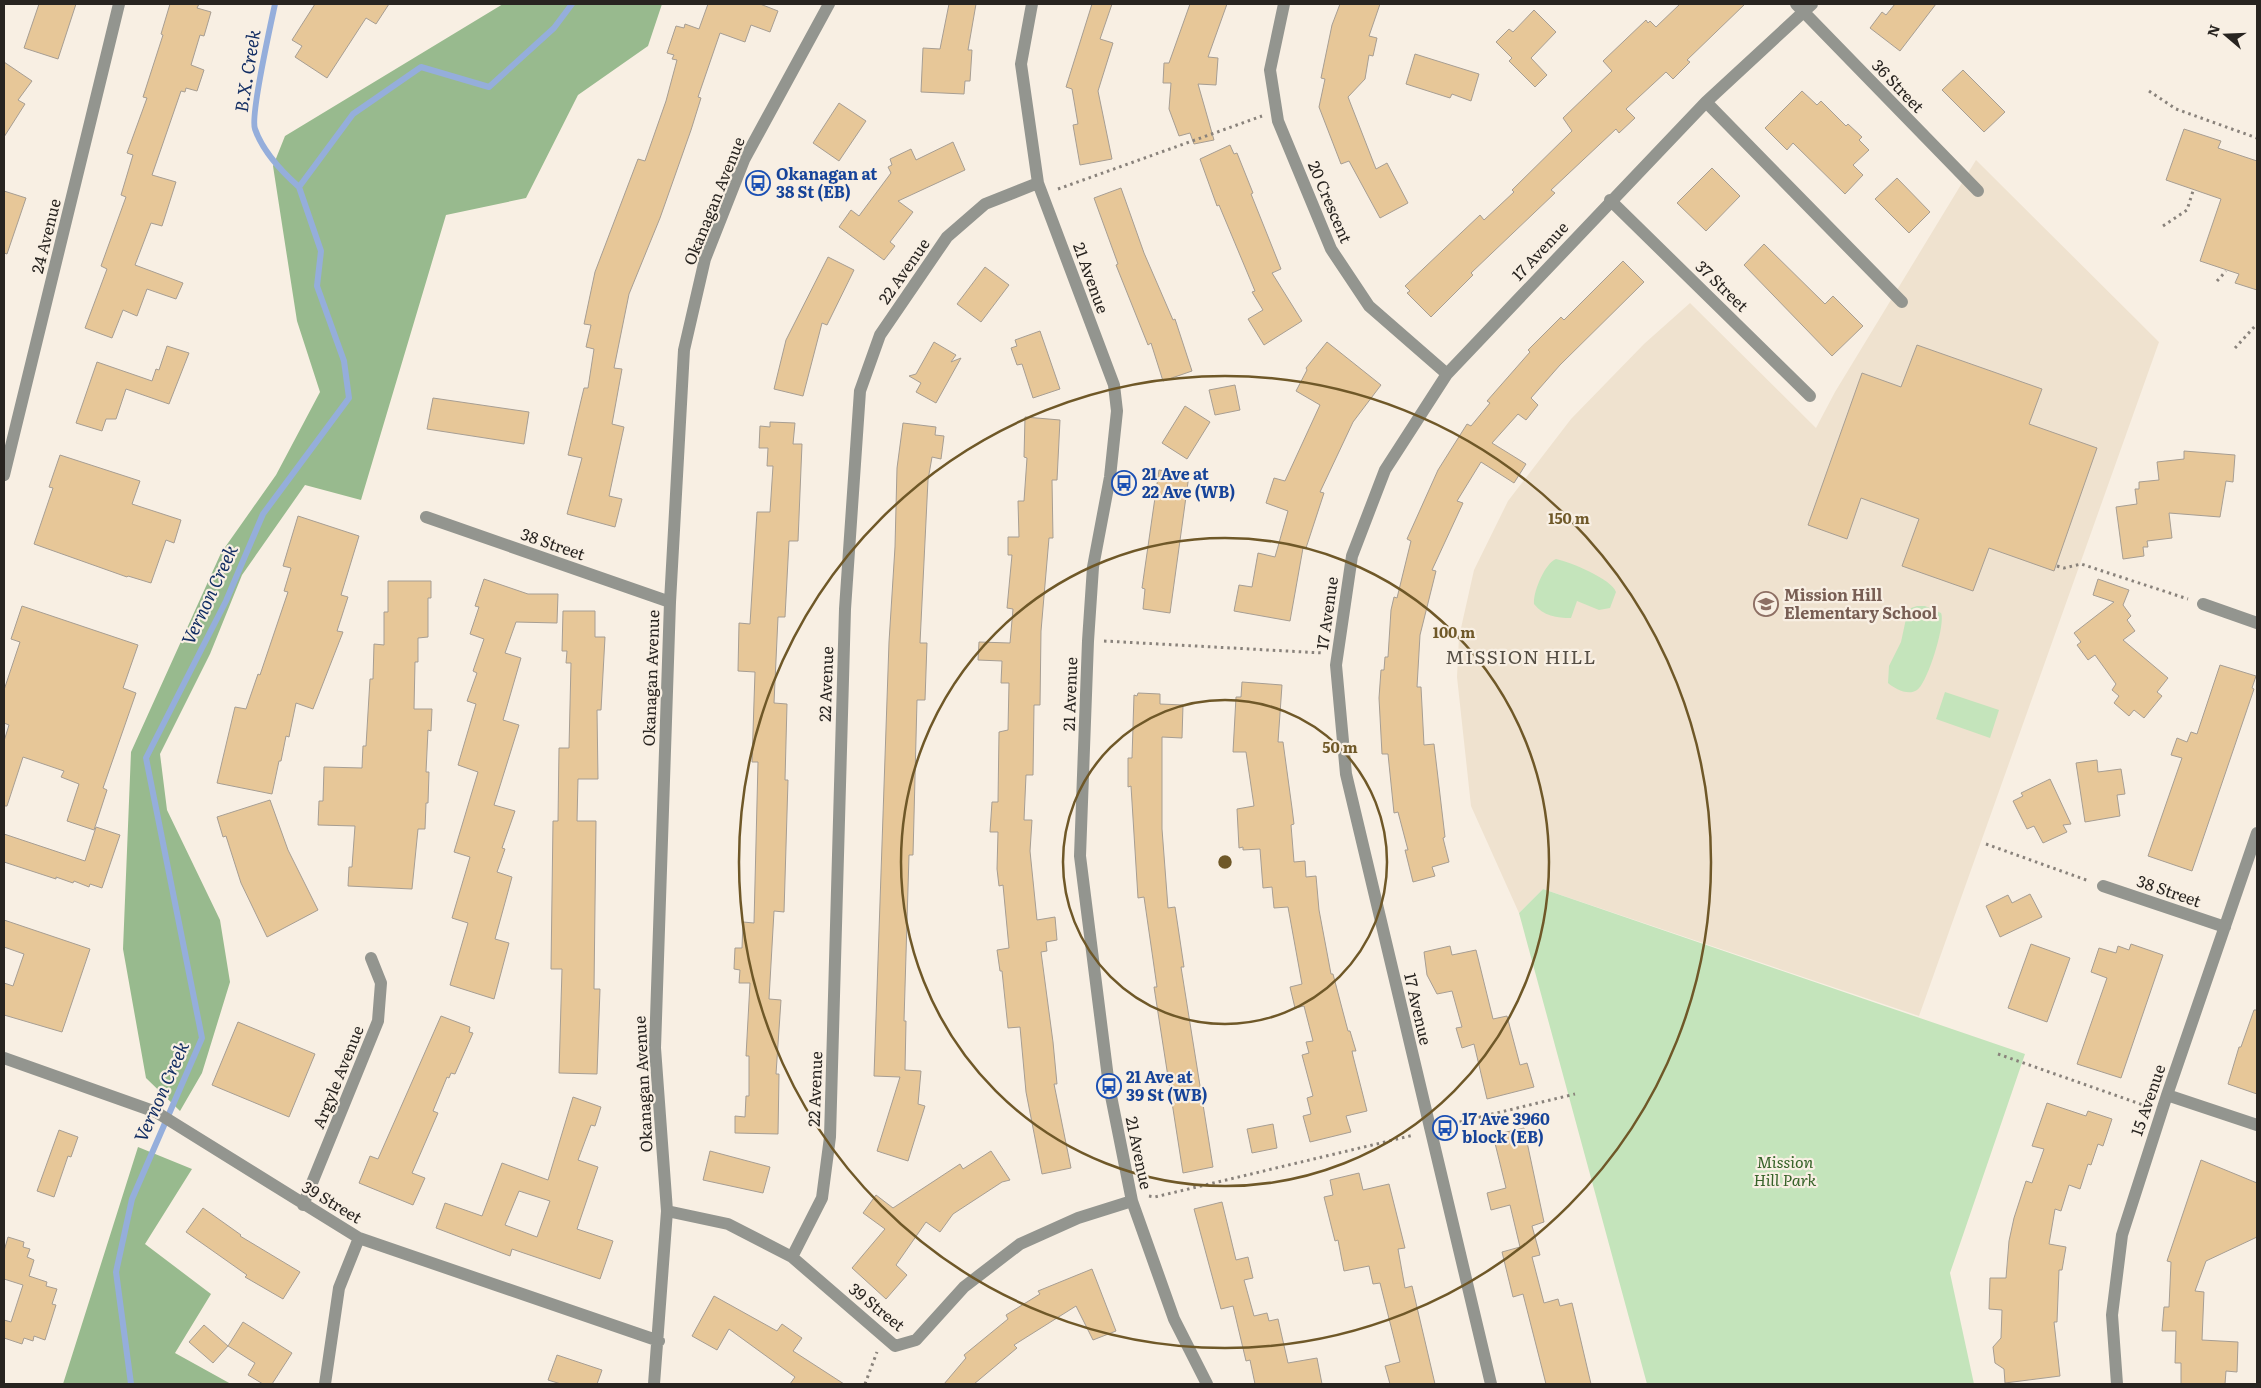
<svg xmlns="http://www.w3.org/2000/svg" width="2261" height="1388" font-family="Literata,serif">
  <rect width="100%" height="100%" fill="#f8efe3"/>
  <!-- built -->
  <path fill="#efe2cf" d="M1976,160L2159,342L1919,1016L1543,889L1519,913L1471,806L1457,677L1459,637L1474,570L1508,501L1571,419L1644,344L1690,303L1816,428L1835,392Z"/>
  <!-- green -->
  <path fill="#c4e4bb" d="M1556,559C1570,562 1612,579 1616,592L1610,608L1599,610L1577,601L1571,618C1557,618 1543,616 1534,604C1533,592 1545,563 1556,559Z
    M1917,606H1925L1941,613C1946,624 1927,684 1917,690C1908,696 1895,689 1888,683L1889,666L1901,642L1907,614L1911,608Z
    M1945,692L1999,710L1990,738L1936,719Z
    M1543,889L2025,1054L1950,1273L1974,1384H1647L1519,913Z"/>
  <!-- forest -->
  <path fill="#98ba8e" d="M503,4H662L648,46L578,95L526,198L446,215L361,500L305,485L242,575L210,654L160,754L167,810L220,920L230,982L202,1073L180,1111L146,1078L123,949L131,752L221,553L276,475L320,392L297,321L273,166L285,136Z
    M138,1147L192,1169L145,1244L211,1294L175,1353L231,1384H63Z"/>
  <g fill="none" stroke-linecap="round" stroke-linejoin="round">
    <!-- stream -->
    <path stroke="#95aedb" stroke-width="6" d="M275,4C271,23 250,116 255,129C263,152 281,171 299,187
      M299,187L353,114L421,67L489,87L554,28L572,4
      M131,1384L116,1272L132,1199L202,1038L146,758L226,601L263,514L349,398L344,361L317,286L321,251L299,187"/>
  </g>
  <!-- building -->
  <path fill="#e7c798" stroke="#a79e93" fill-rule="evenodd" d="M39,4H76L58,59L24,48Z
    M170,4H199L197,8L211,12L204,36L200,35L191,65L204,70L197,91L186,88L185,92L181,91L152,175L176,182L162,226L151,223L135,265L183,283L176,299L147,289L137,316L123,310L112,338L85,328L107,269L101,266L126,197L121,195L133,155L127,153L147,98L143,97L163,35L161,34Z
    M315,4H389L376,24L366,18L327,78L295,57L302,46L292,40Z
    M708,4H760L778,11L770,32L751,25L745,42L720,33L698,97L701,98L691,130L660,218L629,294L614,368L622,369L612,424L624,427L609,496L622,499L615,527L567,514L582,458L568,455L584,388H588L594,349L586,347L591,325L584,324L595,272L638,159L645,161L666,101L677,60L672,59L674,55L667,53L676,26L684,28L685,24L699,29Z
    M949,4H976L968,50H972L970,81H965L964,94L921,92L923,48L940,49Z
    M1092,4H1112L1100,39L1113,43L1098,91L1112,159L1080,165L1073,125L1078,124L1072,89L1066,87Z
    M1190,4H1227L1208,57L1218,58L1216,85L1198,84L1214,140L1194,144L1190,133L1179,136L1169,109L1171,83H1163L1164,63H1169Z
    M1340,4H1380L1369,36L1377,38L1373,56L1369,55L1365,79L1348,97L1376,169L1387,163L1408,203L1380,218L1349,161L1341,164L1319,107L1325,79L1321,78L1332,25Z
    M1680,4H1745L1687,60L1690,62L1673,79L1666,72L1626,109L1635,118L1619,133L1616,129L1551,190L1555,193L1471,273L1473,275L1431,317L1407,293L1410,291L1405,286L1480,215L1484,220L1514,192L1512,190L1572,131L1563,118L1612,71L1603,61L1646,20L1648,23L1650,21L1656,27Z
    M1895,4H1936L1900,51L1870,28L1882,12L1886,15Z
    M1534,10L1556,32L1531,58L1547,75L1535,87L1509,61L1512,58L1496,42L1509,29L1513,32Z
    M1415,54L1479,74L1471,101L1452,94L1450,98L1406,84Z
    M4,62L32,81L18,100L25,104L4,137Z
    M1963,70L2005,112L1984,132L1942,90Z
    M1802,91L1817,105L1821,101L1846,126L1848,124L1862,137L1859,140L1869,150L1853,165L1863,175L1845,194L1793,143L1787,150L1765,128Z
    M839,103L866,121L839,161L813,143Z
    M2184,129L2221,141L2218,148L2257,161V290L2235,283L2239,274L2200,261L2221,199L2166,180Z
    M953,142L965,170L898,201L913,212L890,242L895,246L884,260L839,227L851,210L859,216L891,173L888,167L892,165L890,159L911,149L916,160Z
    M1230,145L1234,154L1237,153L1253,193L1251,194L1281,269L1272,273L1302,321L1264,345L1248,319L1263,310L1252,292L1255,291L1219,205L1217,206L1200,159Z
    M1712,168L1740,196L1706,231L1677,203Z
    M1897,178L1930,212L1909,233L1875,199Z
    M1121,188L1144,253L1173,320L1175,319L1192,371L1163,381L1151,343L1148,345L1116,265L1118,264L1094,198Z
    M4,191L26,198L7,254L4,253Z
    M1764,244L1825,304L1833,296L1863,326L1832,356L1744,265Z
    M828,257L854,270L827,325L822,323L803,396L774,389L786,340Z
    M1623,261L1644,282L1560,365L1531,398L1538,405L1526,420L1518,414L1492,443L1526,464L1514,483L1481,462L1457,501L1463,503L1432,570L1436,571L1420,635L1417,687H1421L1424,745L1434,744L1445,837L1443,838L1449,862L1432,867L1435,876L1413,882L1405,850H1408L1398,812L1394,813L1388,754H1382L1379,698L1381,670H1384L1385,657H1388L1391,610L1394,597L1397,598L1411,541L1407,539L1438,470L1467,424L1471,426L1490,403L1487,401L1530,352L1528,350L1561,317L1564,320Z
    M985,267L1009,285L981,322L957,304Z
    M1040,331L1060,389L1033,398L1022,364L1017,365L1011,348L1017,346L1015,340Z
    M934,342L956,355L951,362L961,358L936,403L916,392L921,383L909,376L916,374Z
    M1327,342L1381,385L1353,422L1320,492L1324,493L1306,548H1303L1290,621L1234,611L1239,585L1252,587L1258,553L1275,557L1288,511L1266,503L1274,478L1285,481L1320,405L1296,391L1307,370L1306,368Z
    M1917,345L2042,389L2029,424L2097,448L2054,571L1989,548L1973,591L1902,566L1919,519L1861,498L1847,539L1808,525L1862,373L1901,387Z
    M167,346L189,353L169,404L126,389L116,419H106L102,431L76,423L97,362L152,381L156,369L159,370Z
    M1235,385L1240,410L1215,415L1209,390Z
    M433,398L529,412L524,444L427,429Z
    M1185,406L1210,422L1187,459L1162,443Z
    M1025,417L1060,420L1057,480H1052L1053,538H1049L1041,631L1040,705H1034L1033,775H1026L1024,820H1032L1030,851L1037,920L1055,917L1057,940L1046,942L1047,951L1041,952L1053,1042L1057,1084H1054L1071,1168L1042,1174L1026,1092L1020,1027L1008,1028L1002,971H1000L997,950L1009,948L1003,885L999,886L997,869L998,832H990L992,802H998L999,732L1008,730L1009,683H1001L1002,661L978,660L979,642L1010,643L1013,609L1007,608L1012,555H1008V537H1019L1018,501H1024L1027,458L1024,457Z
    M770,422L795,423L793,444H802L798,541H789L785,617H778L774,703L787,704L785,780H788L784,912L774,911L769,999L781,1000L776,1074H779L778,1134L735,1133V1116L745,1117L746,1096H749V1056H746L750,983H739L740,970L734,969L735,948H742L743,922L754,923L758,762H752L755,672L738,671L739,623L750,624L757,512H770L773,466H767L768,448H759L760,426L770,427Z
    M903,423L936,427L935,435L944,436L941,459L932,457L928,480L920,643H927L925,700H917L913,855H909L904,1021H906L905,1070L921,1071L918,1104L925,1106L908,1161L877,1151L900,1077L874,1076L889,642L895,547L897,468Z
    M2184,451L2235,455L2233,482L2226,481L2220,517L2169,513L2172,538L2147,541L2148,547H2143L2144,556L2123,559L2116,507L2137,504L2135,489H2139V482L2159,480L2157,462L2184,459Z
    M60,455L140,481L132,504L181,520L174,543L166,540L151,583L128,576L127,577L34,544L53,488L49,487Z
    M1159,470L1189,475L1170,613L1143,609L1145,589L1142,588Z
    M298,516L359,536L341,595L348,597L337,631L343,632L313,709L296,703L289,737L286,736L281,761H279L272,794L217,783L235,707L246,709L258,674L260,675L288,592L284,591L291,568L283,566Z
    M484,579L528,594H558L557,623L516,622L505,653L521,658L503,720L519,725L494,805L515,811L502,848L505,849L497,872L512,877L495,939L509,943L494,999L450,985L468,923L452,918L470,857L454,852L478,772L458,765L476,704L467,701L477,673L473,671L484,639L470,634L479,607L475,606Z
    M2098,579L2129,590L2123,605L2131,616L2127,620L2135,631L2123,640L2168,678L2157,692L2162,696L2144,718L2134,710L2129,716L2114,703L2119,696L2112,690L2116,684L2095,655L2088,660L2077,645L2081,642L2074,633L2114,602L2093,595Z
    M388,581H431V598H428V637L418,638V662H415L414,709H432L431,731L428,730L426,772H429L428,803H426L425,829H418L412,889L348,886L349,867H352L355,826L318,825L319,801H323L324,767L362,768L363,746H366L370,679H373L374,644L384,645V612H388Z
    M22,606L138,645L123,688L136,693L103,788L107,790L94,830L67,821L79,784L61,777L64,771L23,757L7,806H4V741L9,725L4,723V690L20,642L11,639Z
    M563,611H595V637H605L601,710H597L598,779H578L577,821H596L594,989H600L597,1074L559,1073L562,969H551L553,821H558L559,748H569L571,663H566L567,651H562Z
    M2220,665L2256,676L2252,688L2254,689L2192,871L2148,856L2182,758L2171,755L2177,738L2187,742L2191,732L2197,734Z
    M1242,682L1282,685L1278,742H1283L1292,808L1294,824L1291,825L1294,862L1305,861L1306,877L1316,876L1319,910L1331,974H1333L1348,1031H1350L1356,1051H1352L1353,1056L1367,1111L1346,1116L1351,1132L1310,1142L1303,1116L1311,1114L1307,1098L1313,1096L1302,1055L1309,1053L1306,1042L1313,1041L1304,1006L1295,1008L1290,987L1302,984L1288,907L1274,908L1272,887L1263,888L1260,849L1243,850V847L1239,848L1237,809L1254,806L1246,752H1233L1236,697H1241Z
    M1138,693L1160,694V704L1183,705L1182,738L1162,737V829L1168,908L1175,907L1184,967H1181L1213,1167L1183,1173L1154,987H1157L1144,897L1138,898L1131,786L1128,787V758H1132L1134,695L1137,696Z
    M2097,760L2098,772L2121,769L2125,794L2117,795L2120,816L2085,822L2076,763Z
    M2050,779L2071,824L2063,825L2067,832L2043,843L2034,826L2027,829L2013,801L2023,796L2021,793Z
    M270,800L288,850L318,910L267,937L241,883L226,836L223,837L217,817Z
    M96,827L120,835L102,888L90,884L89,887L74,881L73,883L56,877V879L4,862V834L85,861Z
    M2030,894L2042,917L2000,937L1986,906L2008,895L2012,903Z
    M4,920L90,949L62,1032L4,1015V983L13,986L24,954L4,947Z
    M2031,944L2070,958L2047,1022L2008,1008Z
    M2131,944L2163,955L2121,1078L2077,1064L2107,978L2091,972L2099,948L2116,953L2118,946L2129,950Z
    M1450,946L1452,955L1476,950L1493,1019L1507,1016L1520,1065L1527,1063L1534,1087L1487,1099L1474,1044L1462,1048L1456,1028L1462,1027L1452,991L1437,994L1427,975L1424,952Z
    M2254,1010H2257V1094L2228,1084L2239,1047H2241Z
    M441,1016L470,1027L469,1032L473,1033L455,1074L451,1073L449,1078L447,1077L433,1111L438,1113L412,1173L425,1178L413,1205L359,1183L370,1156L378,1159Z
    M238,1022L315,1054L289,1117L212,1085Z
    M573,1097L601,1107L595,1126L591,1125L578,1160L598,1167L577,1229L613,1241L600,1279L512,1249L510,1256L436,1228L445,1203L482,1216L502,1163L548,1180ZM519,1191L550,1201L537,1237L505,1225Z
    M2047,1103L2086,1116L2088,1111L2112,1119L2103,1146L2098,1144L2091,1165L2088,1164L2080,1189L2069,1185L2061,1211L2055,1209L2049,1244L2066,1247L2062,1270H2059L2057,1322H2054L2060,1376L2005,1383L2004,1369L1995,1363L1993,1347L2001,1338L2002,1310L1989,1309L1990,1278H2006L2009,1241L2014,1218L2026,1181L2032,1183L2044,1149L2032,1146Z
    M1273,1124L1277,1148L1252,1153L1247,1129Z
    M1524,1128L1544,1222L1532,1226L1540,1255L1532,1257L1544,1303L1558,1299L1560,1306L1572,1303L1591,1384H1546L1523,1294L1513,1297L1502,1252L1520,1247L1510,1205L1491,1210L1487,1193L1506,1188L1493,1135Z
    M59,1130L78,1137L71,1157L68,1156L54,1197L37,1191Z
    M710,1151L770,1167L763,1193L703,1180Z
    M991,1151L1010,1180L1002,1182L953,1214L940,1232L926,1222L896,1265L907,1275L886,1299L852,1268L885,1229L863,1213L876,1195L893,1208L960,1164L963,1169Z
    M2201,1160L2257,1183V1237L2206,1261L2195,1291L2204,1292L2202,1340L2238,1342L2237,1372L2226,1371L2225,1384H2181V1363H2175L2176,1331H2162L2164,1307H2169L2171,1262L2167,1261Z
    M1359,1173L1363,1190L1389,1184L1405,1248L1398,1249L1405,1288L1412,1286L1435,1384H1390L1385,1366L1400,1362L1380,1283L1373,1284L1369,1266L1344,1271L1338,1240L1335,1241L1324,1197L1333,1195L1330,1180Z
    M1222,1202L1236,1260L1248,1257L1253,1278L1244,1280L1254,1316L1267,1313L1269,1321L1278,1319L1288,1363L1317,1358L1322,1384H1255L1250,1360L1246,1361L1233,1306L1221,1309L1194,1209Z
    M203,1208L241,1235L240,1236L300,1272L283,1299L245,1277L247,1275L186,1232Z
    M8,1237L24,1242L23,1247L30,1249L27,1257L34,1260L29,1276L47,1282L46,1286L57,1289L52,1304L56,1305L45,1340L34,1336L33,1341L24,1338L22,1344L4,1338V1320L11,1322L23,1285L4,1279V1251Z
    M1092,1269L1116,1331L1093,1340L1076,1306L1014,1345L1017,1348L974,1384H944L966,1358L964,1355L1008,1319L1006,1315L1040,1294L1038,1291Z
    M714,1296L777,1331L782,1324L802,1338L793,1351L844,1384H790L795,1377L729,1329L717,1350L692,1336Z
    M243,1322L292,1353L272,1384H263L248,1375L255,1363L228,1346Z
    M204,1325L228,1346L213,1363L189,1342Z
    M557,1355L602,1370L597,1384H561L548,1380Z"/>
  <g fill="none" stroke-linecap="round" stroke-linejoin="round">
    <!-- path -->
    <path stroke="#89827b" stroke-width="3" stroke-dasharray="2.5 4" stroke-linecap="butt" d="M2149,91L2176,109L2257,138
      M1058,189L1262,116
      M2163,226L2187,210L2193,191
      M2217,281L2226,271
      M2235,348L2257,324
      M2057,566L2064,568L2081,564L2188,599
      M1104,641L1323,653
      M1986,844L2089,881
      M1998,1054L2146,1106
      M1447,1125L1575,1094
      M1149,1196L1155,1197L1414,1135
      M865,1384L877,1352"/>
    <!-- minor -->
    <path stroke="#93958f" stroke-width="12" d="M1032,4L1021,64L1038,183L1114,385L1117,411L1110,477L1093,567L1088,641L1080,856L1109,1086L1132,1201L1174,1319L1207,1384
      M1284,4L1270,70L1278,121L1331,249L1369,306L1447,374
      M1796,4L1978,191
      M1706,102L1902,302
      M1610,200L1810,396
      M4,475L119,4
      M426,517L670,602
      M2203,604L2257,623
      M2103,886L2225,927
      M4,1058L156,1112L359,1238L659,1341
      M2167,1095L2257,1125
      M303,1205L378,1021L381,983L371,958
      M667,1211L728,1224L792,1257L895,1346L916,1340L964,1287L1020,1244L1078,1218L1132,1201
      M792,1257L822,1198L830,1137L845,609L860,391L880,335L947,237L985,204L1038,183
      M325,1384L339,1288L359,1238
      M654,1384L667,1211L655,1048L670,602L684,350L705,259L744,160L829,4
      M1491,1384L1346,774L1336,665L1352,556L1385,470L1447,374L1706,102L1812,4
      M2117,1384L2112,1315L2122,1235L2167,1095L2257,833"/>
  </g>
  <!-- distance rings -->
  <g fill="none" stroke="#6f5828" stroke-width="2.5">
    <circle cx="1225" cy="862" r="162"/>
    <circle cx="1225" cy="862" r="324"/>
    <circle cx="1225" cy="862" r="486"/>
  </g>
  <!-- icons -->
  <defs>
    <symbol id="bus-ring" viewBox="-11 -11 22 22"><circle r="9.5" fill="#f8efe3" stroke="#1a4fb4" stroke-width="1.5"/><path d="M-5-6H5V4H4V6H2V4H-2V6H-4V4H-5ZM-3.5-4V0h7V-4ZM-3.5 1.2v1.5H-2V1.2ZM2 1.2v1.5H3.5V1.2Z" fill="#1a4fb4"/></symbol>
    <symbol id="school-ring" viewBox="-11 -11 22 22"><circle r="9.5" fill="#f8efe3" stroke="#8d6e63" stroke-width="1.5"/><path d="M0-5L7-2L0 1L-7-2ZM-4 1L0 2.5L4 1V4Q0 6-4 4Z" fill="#8d6e63"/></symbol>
  </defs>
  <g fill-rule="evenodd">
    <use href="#bus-ring" x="744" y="169" width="28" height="28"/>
    <use href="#bus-ring" x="1110" y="469" width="28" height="28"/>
    <use href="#school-ring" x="1752" y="590" width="28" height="28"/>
    <use href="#bus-ring" x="1095" y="1072" width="28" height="28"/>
    <use href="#bus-ring" x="1431" y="1114" width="28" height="28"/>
  </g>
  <g text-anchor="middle" stroke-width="4.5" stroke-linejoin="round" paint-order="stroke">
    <!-- street labels -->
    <g font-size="16" fill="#282420" stroke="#f8efe3">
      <text transform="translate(1898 86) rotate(46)" y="6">36 Street</text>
      <text transform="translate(714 201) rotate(-68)" y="6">Okanagan Avenue</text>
      <text transform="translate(1330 202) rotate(67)" y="6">20 Crescent</text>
      <text transform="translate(46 236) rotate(-76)" y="6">24 Avenue</text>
      <text transform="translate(1540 251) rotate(-47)" y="6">17 Avenue</text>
      <text transform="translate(904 271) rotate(-55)" y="6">22 Avenue</text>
      <text transform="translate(1091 278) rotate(70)" y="6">21 Avenue</text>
      <text transform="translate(1722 286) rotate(44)" y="6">37 Street</text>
      <text transform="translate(553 544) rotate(19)" y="6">38 Street</text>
      <text transform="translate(1327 613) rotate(-82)" y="6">17 Avenue</text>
      <text transform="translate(651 678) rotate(-88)" y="6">Okanagan Avenue</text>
      <text transform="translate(826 684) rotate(-88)" y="6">22 Avenue</text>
      <text transform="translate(1070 694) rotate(-88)" y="6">21 Avenue</text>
      <text transform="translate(2169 891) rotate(19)" y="6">38 Street</text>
      <text transform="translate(1418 1009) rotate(77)" y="6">17 Avenue</text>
      <text transform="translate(338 1077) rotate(-68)" y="6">Argyle Avenue</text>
      <text transform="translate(643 1084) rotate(-93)" y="6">Okanagan Avenue</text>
      <text transform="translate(815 1089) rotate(-88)" y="6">22 Avenue</text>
      <text transform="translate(2148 1100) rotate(-71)" y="6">15 Avenue</text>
      <text transform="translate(1139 1153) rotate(78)" y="6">21 Avenue</text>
      <text transform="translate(332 1202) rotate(31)" y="6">39 Street</text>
      <text transform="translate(877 1307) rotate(39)" y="6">39 Street</text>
    </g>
    <!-- transit labels -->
    <g font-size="16" font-weight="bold" fill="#164399" stroke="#f8efe3" text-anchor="start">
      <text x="776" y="180">Okanagan at<tspan x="776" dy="18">38 St (EB)</tspan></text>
      <text x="1142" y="480">21 Ave at<tspan x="1142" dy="18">22 Ave (WB)</tspan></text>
      <text x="1126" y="1083">21 Ave at<tspan x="1126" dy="18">39 St (WB)</tspan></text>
      <text x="1462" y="1125">17 Ave 3960<tspan x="1462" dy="18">block (EB)</tspan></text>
    </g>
    <!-- education labels -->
    <g font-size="16" font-weight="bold" fill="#785e54" stroke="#f8efe3" text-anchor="start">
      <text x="1784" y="601">Mission Hill<tspan x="1784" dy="18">Elementary School</tspan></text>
    </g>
    <!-- park labels -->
    <g font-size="16" font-style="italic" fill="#366228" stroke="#f8efe3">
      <text x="1785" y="1168">Mission<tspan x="1785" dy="18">Hill Park</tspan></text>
    </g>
    <!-- water labels -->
    <g font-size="18" font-style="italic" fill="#122d63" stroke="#f8efe3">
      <text transform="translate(248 71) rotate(-81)" y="6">B.X. Creek</text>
      <text transform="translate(210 595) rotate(-65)" y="6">Vernon Creek</text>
      <text transform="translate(162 1092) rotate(-66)" y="6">Vernon Creek</text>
    </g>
    <!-- quarter labels -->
    <g font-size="19" letter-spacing="1" fill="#564f45" stroke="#f8efe3">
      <text x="1521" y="664">MISSION HILL</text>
    </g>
  </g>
  <circle cx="1225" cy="862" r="8" fill="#6f5828" stroke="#f8efe3" stroke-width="2.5"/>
  <g font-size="15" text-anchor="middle" font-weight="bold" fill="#6f5828" stroke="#f8efe3" stroke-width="4.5" stroke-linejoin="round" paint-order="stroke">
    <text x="1569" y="524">150 m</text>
    <text x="1454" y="638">100 m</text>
    <text x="1340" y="753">50 m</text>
  </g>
  <!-- border -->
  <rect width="2261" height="1388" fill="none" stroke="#282420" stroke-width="10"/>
  <!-- north arrow -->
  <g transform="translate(2226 35) rotate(289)" stroke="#f8efe3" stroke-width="4" paint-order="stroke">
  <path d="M0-4L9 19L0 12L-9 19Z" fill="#282420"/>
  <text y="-8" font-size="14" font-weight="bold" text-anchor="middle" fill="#282420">N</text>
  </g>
</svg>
